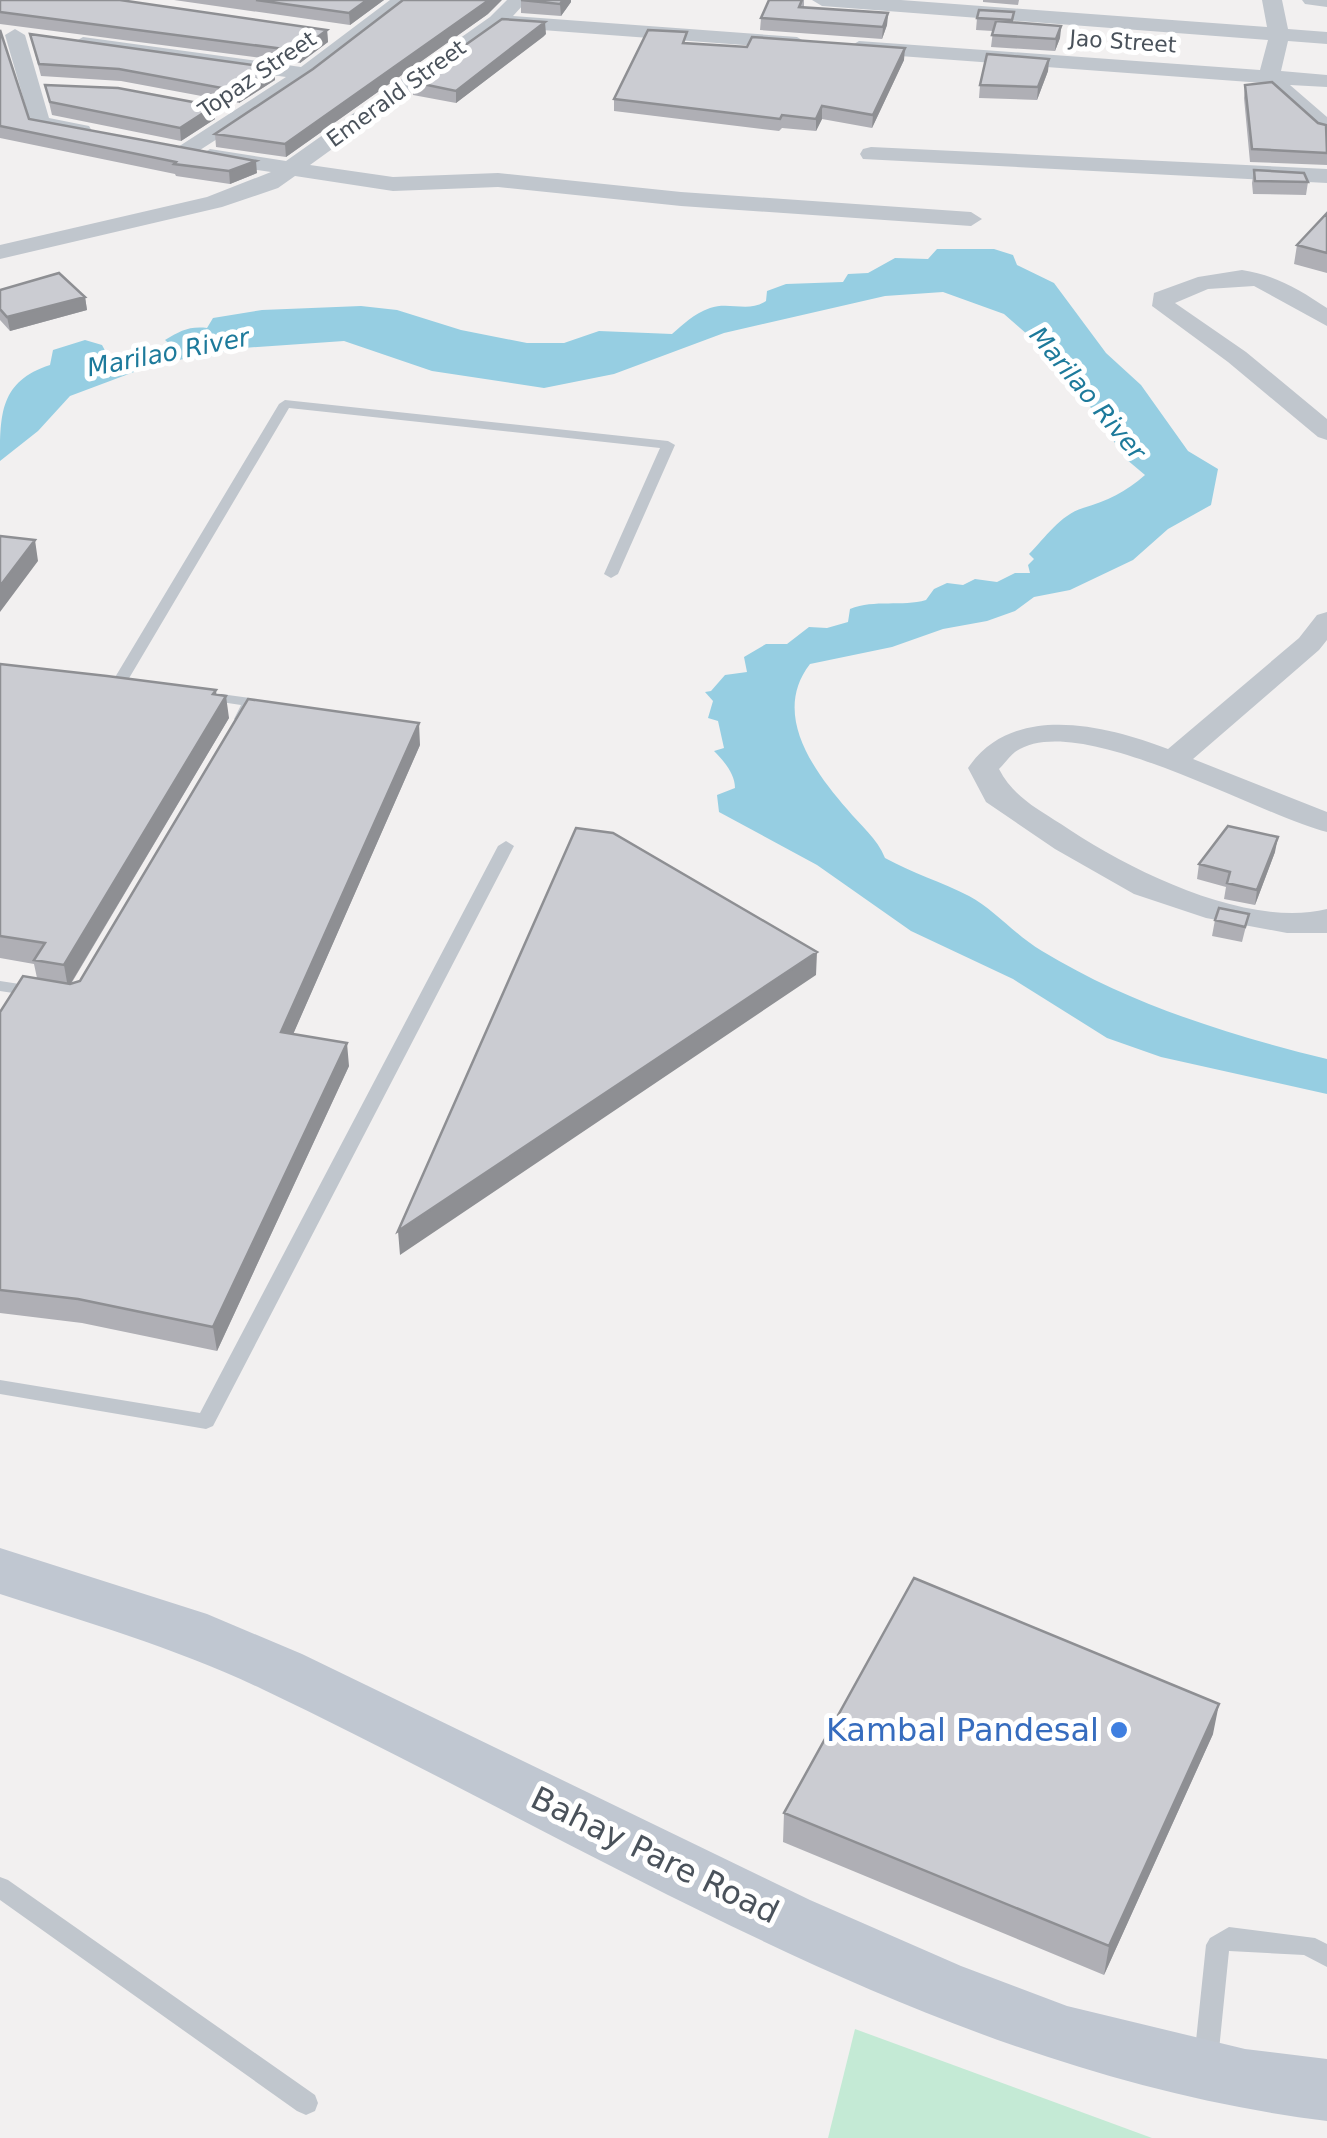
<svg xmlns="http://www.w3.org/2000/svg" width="1327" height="2138" font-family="'DejaVu Sans',sans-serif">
  <rect width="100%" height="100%" fill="#f2f0f0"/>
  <!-- green -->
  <path fill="#c4ead5" d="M855,2029L1152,2138H828Z"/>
  <!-- water -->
  <path fill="#96cee2" d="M937,249H994L1013,255L1017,265L1054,283L1106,353L1141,385L1188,451L1218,469L1211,505L1168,529L1133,560L1070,590L1034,597L1015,611L987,621L943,629L892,647L810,664C772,713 812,769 847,809C861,826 877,838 885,858C912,873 942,882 969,896C995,910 1016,936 1042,951C1129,1004 1229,1035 1327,1059V1094L1161,1057L1107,1038L1013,979L911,931L817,865L719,812L717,795L735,788C735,774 724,761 714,751L724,748L718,721L708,718L713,701L705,692L711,691L725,675L747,672L744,657L766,644H787L809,627L827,628L848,622L850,609C875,599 902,607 926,600L934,589L947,583L963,585L975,579L997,582L1015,573H1030L1028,565L1034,559L1029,554C1045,538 1060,515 1083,508C1107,501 1126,492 1145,475L1126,459L1060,363L1004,314L943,292L885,296L724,333L614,374L544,388L432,371L344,341L243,348L198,356L150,366L70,396L38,431L0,461C0,414 0,381 50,365L53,350L85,340L102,345L108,356L173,347L165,340C180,331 189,326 207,328L213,318L262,310L361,306L397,310L461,330L527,343H564L599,331L672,334C684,324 693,314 710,308C729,301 748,313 766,301L767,291L786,284L843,282L848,274L868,273L895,258L928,259Z"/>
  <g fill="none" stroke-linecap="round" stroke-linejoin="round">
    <!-- lane -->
    <path fill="#c0c6cd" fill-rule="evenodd" d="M285,400L668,441L675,445L618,574L611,578L604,574L660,448L289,408L128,680L137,685L130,689L113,687L111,684L279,404Z
      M206,692L250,698L257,702L246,722L241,723L234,719L241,705L201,699L199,696Z
      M506,841L514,846L213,1426L206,1429L0,1394V1380L200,1413L498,846Z
      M0,981L39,987L47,992L39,997L0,991Z
      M0,1877L8,1880L315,2095L318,2103L315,2111L306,2115L297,2111L0,1900Z
      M1229,1927L1315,1938L1327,1944V1967L1304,1955L1229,1951L1218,2060L1215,2068L1206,2071L1197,2068L1194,2060L1206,1945L1210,1938Z"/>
    <!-- street -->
    <path fill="#c0c6cd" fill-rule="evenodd" d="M390,0H413L312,78L186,159L178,157L175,152L178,147L286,77L83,49L73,43L83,37L301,67Z
      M507,0H521L524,4L513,16L797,37L807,43L797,49L501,27L310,165L393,177L498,173L681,192L971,212L982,219L971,226L681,206L498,187L393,191L295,176L278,188L222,207L0,259V245L207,197L271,172L210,163L199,156L210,149L286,161L490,17Z
      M812,0H901L1267,27L1262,0H1282L1288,29L1327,32V44L1288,41L1281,71L1327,75V87L1290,85L1327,117V134L1319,133L1263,83L859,53L849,47L859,41L1260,70L1268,40L822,6Z
      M1302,0H1327V7L1305,4Z
      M15,29L25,35L49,118L89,126L92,131L89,136L32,128L5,35Z
      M871,147L1327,169V183L863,159L860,154L863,149Z
      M1242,270C1276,275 1300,290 1327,308V326L1254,286L1208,289L1175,303L1246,352L1327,419V440L1318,437L1228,362L1152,306L1154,293L1198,277Z
      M1327,612V640L1319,650L1193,759L1327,812V832C1258,815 1076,708 1015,752C1009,757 1004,764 999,769C1013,796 1036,808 1061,824C1127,869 1246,929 1327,909V933H1287L1206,918L1134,894L1055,849L986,802L968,768C1013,702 1105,725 1168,749L1299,638L1317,615Z"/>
    <!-- secondary -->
    <path fill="#c0c7d1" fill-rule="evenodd" d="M0,1548L207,1614L302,1654L810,1900L961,1966L1067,2006L1245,2049L1327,2059V2121C942,2074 607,1853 262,1689C178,1649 89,1623 0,1594Z"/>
  </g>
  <!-- wall -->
  <path fill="#afafb5" d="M0,0L327,30L328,42L300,63L0,24Z
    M174,0H384L350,25Z
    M521,0H571V2L561,16L521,13Z
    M769,0H804V7L888,13L887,25L882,39L760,30L761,18Z
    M983,0H1019L1018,5L983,2Z
    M1014,12L1013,22L1061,26L1060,38L1055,51L991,47L993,31L976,30L977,18Z
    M488,14L286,157L216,147L215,134L313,69Z
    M0,30L29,119L257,173L230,184L176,176L175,174L0,138Z
    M30,34L274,68L275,80L239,103L121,81L41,76Z
    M546,34L456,103L413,95V82Z
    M687,43L904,60L872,128L822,119L816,131L782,128L779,131L614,111V99Z
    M1049,59L1048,71L1037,100L979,98L980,85Z
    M45,85L215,119L181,141L52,115Z
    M1245,85L1327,131V165L1250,162L1244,98Z
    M1254,170L1308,182L1306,195L1253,194L1252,183Z
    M1327,213V273L1294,264L1297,245Z
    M0,290L85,297L87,310L10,331L0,320Z
    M0,664L216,690V695L229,718L71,984L80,981L420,745L293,1034L349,1066L217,1351L82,1323L0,1313V1012L37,978L34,964L0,958Z
    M1275,852L1255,905L1224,899L1226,887L1197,879L1199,864Z
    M1249,914L1242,942L1212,936L1215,920Z
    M1213,1734L1104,1975L783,1842L784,1813Z"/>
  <!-- shaded-wall -->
  <path fill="#8e8f93" d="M367,0H384L350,25L349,13Z
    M489,0H502L488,14L286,157L285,144Z
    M563,0H571V2L561,16L560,4Z
    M888,13L887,25L882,39L883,27Z
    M545,22L546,34L543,37L456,103V91Z
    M1061,26L1060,38L1055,51L1056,39Z
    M327,30L328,42L300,63L299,51Z
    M905,48L904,60L872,128L873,115Z
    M1049,59L1048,71L1037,100L1038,87Z
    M274,68L275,80L239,103L238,91Z
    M214,106L215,119L181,141L180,128Z
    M822,106V119L816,131V119Z
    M256,161L257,173L230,184L229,171Z
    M85,297L87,310L10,331L7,317Z
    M35,540L38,561L0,612V586Z
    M216,690L218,710L226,696L229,718L68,988L64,965Z
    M419,723L420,745L284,1055L281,1032Z
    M1278,837L1275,852L1255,905L1257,890Z
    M817,952L816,975L400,1255L398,1231Z
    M347,1043L349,1066L217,1351L213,1327Z
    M1219,1704L1213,1734L1104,1975L1109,1946Z"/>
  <!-- building -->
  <path fill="#cbccd2" stroke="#8e8f93" stroke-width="2.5" d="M0,0H120L327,30L299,51L0,12Z
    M256,0H367L349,13Z
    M403,0H489L285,144L215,134L313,69Z
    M521,0H563L560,4Z
    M769,0H802L799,7L888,13L883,27L761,18Z
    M979,10L1014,12L1012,20L977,18Z
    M502,19L545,22L456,91L413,82Z
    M996,21L1061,26L1056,39L992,35Z
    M0,30L29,119L256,161L229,171L174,164L176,162L0,126Z
    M648,30L687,32L683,43L747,47L752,37L905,48L873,115L822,106L816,119L782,115L780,119L614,99Z
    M30,34L274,68L238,91L119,69L39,64Z
    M987,54L1049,59L1038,87L980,85Z
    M1272,82L1318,123L1326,125L1327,153L1252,149L1245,85Z
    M45,85L118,88L214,106L180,128L50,102Z
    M1254,170L1304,173L1308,182L1255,181Z
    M1327,213V253L1297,245Z
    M59,273L85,297L7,317L0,309V290Z
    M0,536L35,540L0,586Z
    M0,664L107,676L216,690L213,694L226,696L64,965L34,960L45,943L0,936Z
    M248,699L419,723L281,1032L347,1043L213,1327L78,1299L0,1290V1012L23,976L70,984L80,981Z
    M1228,826L1278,837L1257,890L1227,883L1230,872L1199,864Z
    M576,828L613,833L817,952L398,1231Z
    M1219,908L1249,914L1245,927L1215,920Z
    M914,1578L1219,1704L1109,1946L784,1813Z"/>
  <!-- markers -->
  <circle fill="#3f7fe0" stroke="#fff" stroke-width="4" cx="1119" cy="1730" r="10"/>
  <g text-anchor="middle" stroke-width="10" stroke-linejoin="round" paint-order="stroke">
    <!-- far-street labels -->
    <g font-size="22" fill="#4a525b" stroke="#fff">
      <text transform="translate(1123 41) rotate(4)" y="8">Jao Street</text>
      <text transform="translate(257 74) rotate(-34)" y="8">Topaz Street</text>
      <text transform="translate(396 93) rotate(-36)" y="8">Emerald Street</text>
    </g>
    <!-- far-water labels -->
    <g font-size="25" font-style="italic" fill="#1d7a9b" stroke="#fff">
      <text transform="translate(168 352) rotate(-11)" y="9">Marilao River</text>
      <text transform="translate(1088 393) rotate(50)" y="9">Marilao River</text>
    </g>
    <!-- near-shop labels -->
    <g font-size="32" fill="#366cbe" stroke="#fff" text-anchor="end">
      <text x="1099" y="1741">Kambal Pandesal</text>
    </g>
    <!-- near-street labels -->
    <g font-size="32" fill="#4a525b" stroke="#fff">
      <text transform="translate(655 1855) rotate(26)" y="11">Bahay Pare Road</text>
    </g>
  </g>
</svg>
